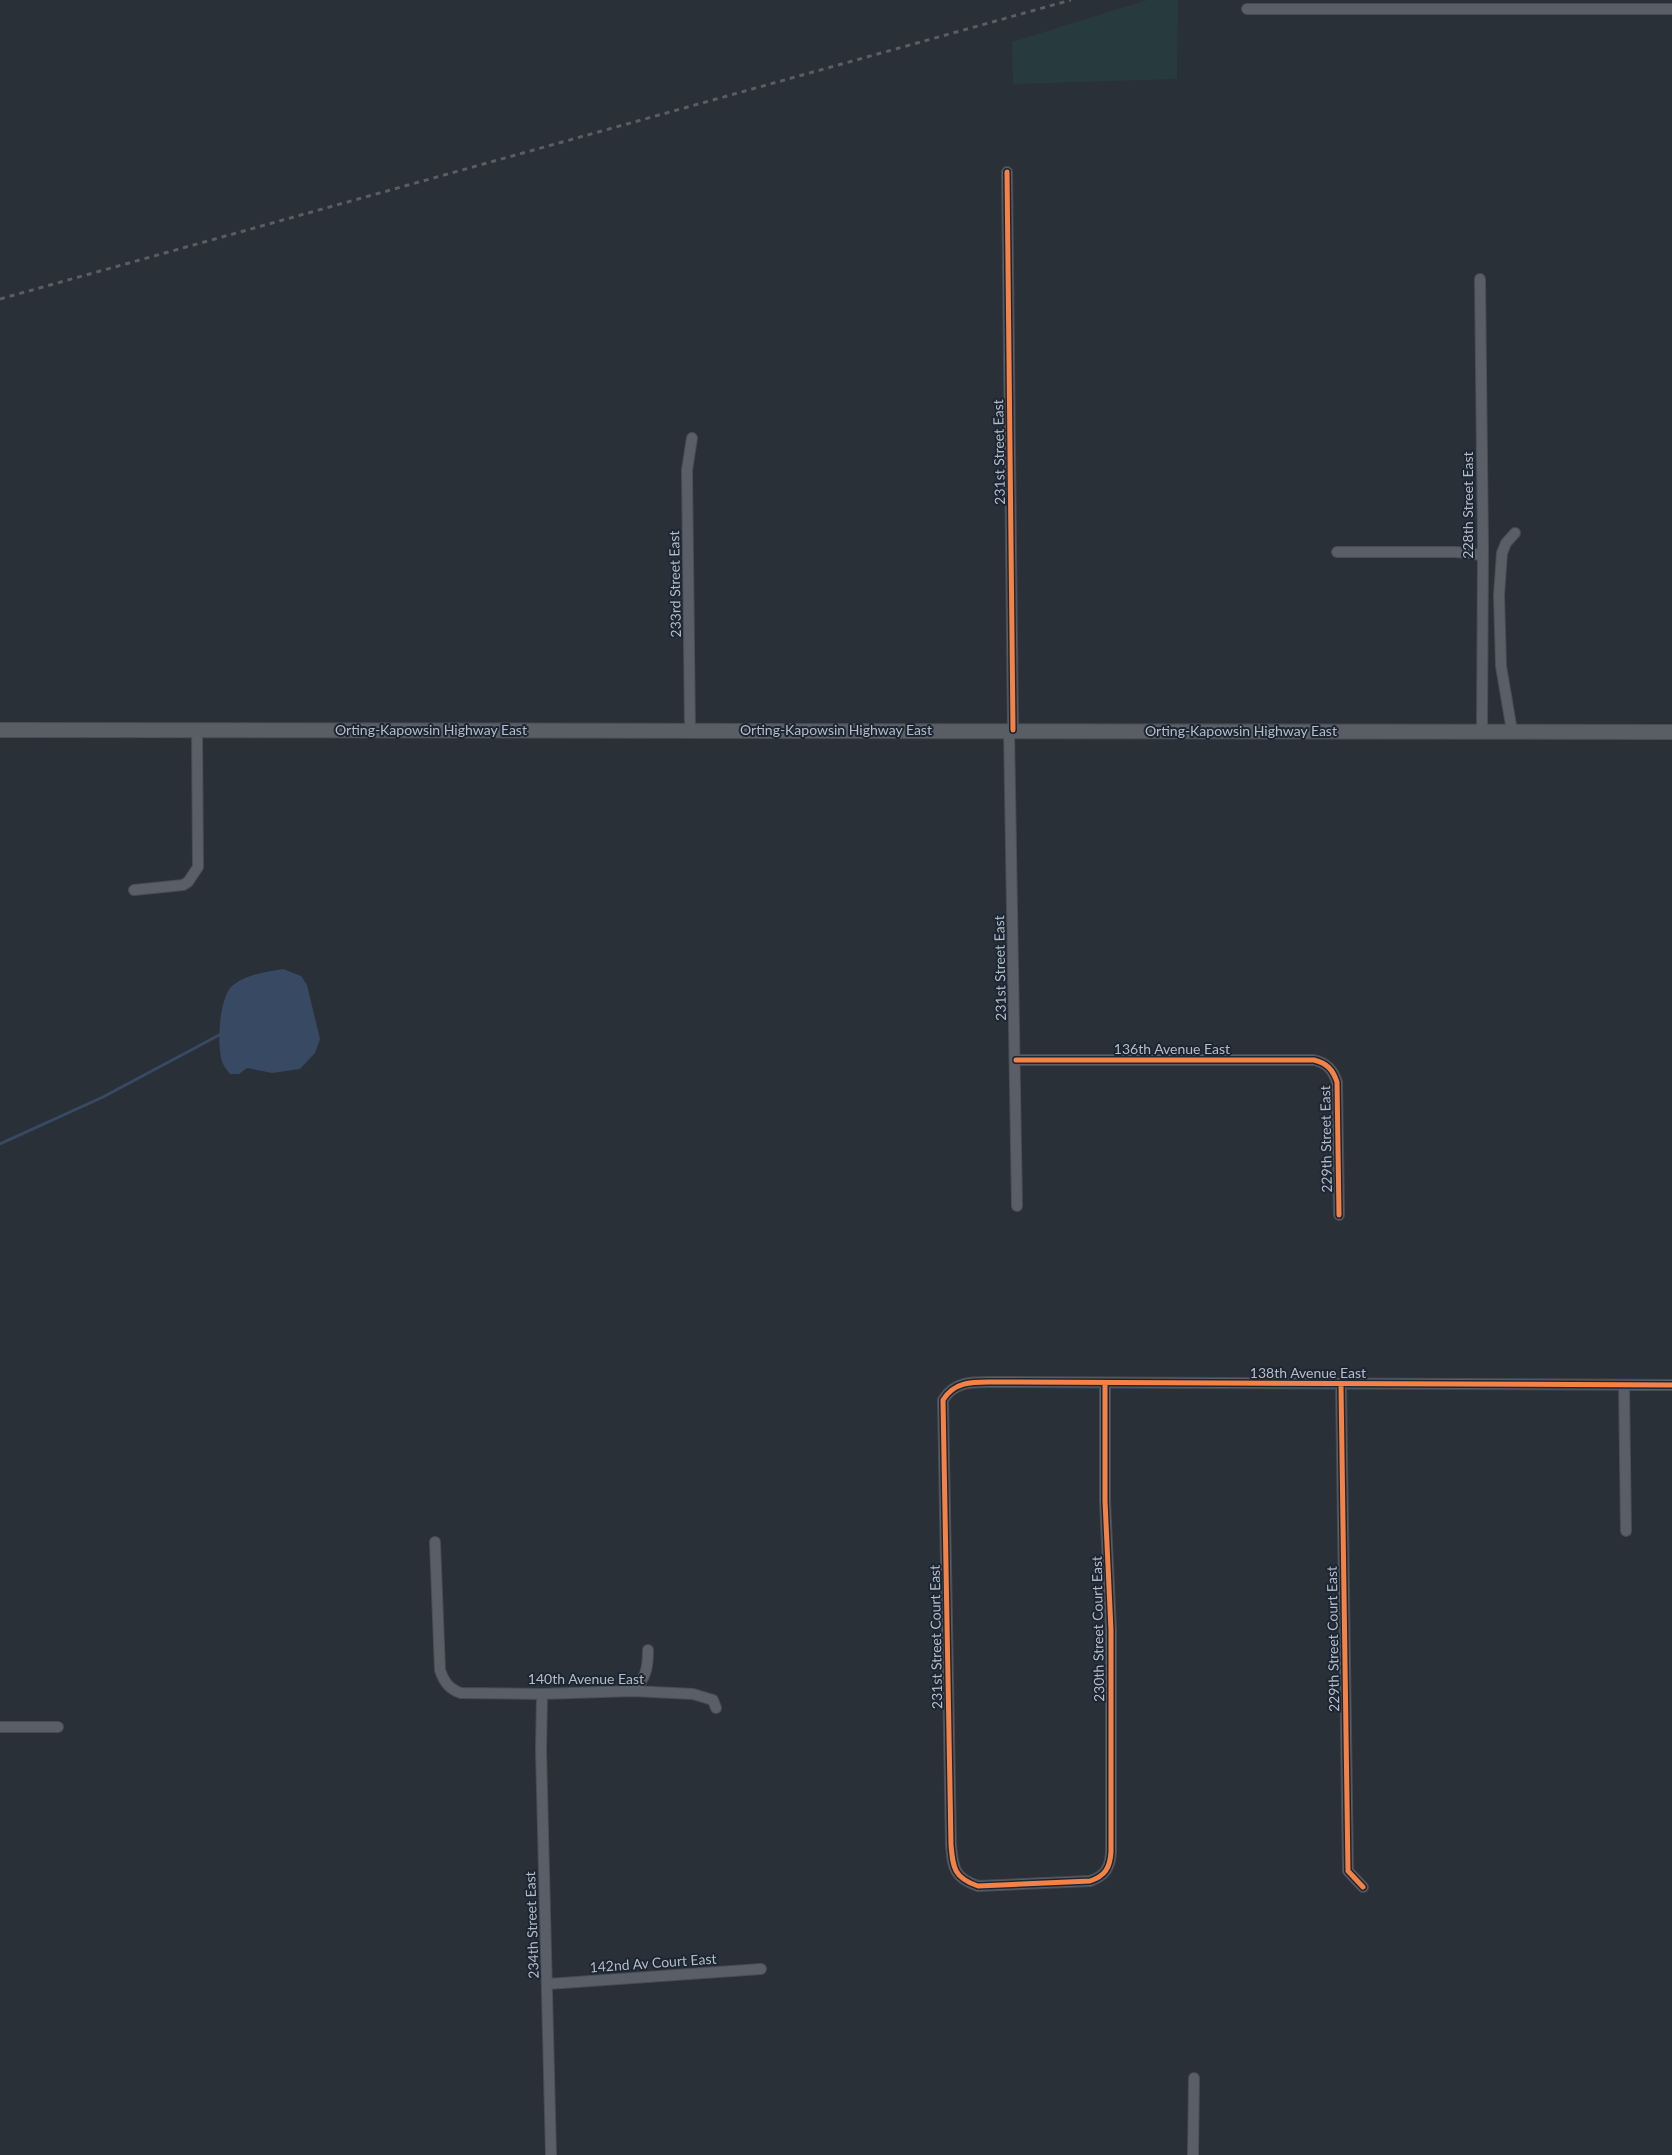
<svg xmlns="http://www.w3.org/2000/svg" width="1672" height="2155" font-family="Lato,sans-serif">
  <rect width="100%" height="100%" fill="#2a3038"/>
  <!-- green -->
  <path fill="#273a3e" d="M1147,0H1178L1177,79L1013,84L1012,42Z"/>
  <!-- water -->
  <path fill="#384963" d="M283,969L301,976L307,985L320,1039L315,1053L300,1069L272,1073L247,1068L239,1074H230C228,1071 225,1068 223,1064C216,1048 219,998 232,986C246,974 266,972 283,969Z"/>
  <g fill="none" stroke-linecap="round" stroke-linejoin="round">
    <!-- stream -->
    <path stroke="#384963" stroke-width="3" d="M0,1144L103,1097L223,1033"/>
    <defs>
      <path id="minor" d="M1247,9H1672
        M1007,172L1013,730
        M1480,279L1483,548L1482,731
        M1337,552H1453L1472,553L1482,556
        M690,730L687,470L692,438
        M1009,730L1017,1206
        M1512,731L1501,666L1499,595L1502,553L1506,543L1515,533
        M134,890L183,885L188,882L198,867L197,730
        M1016,1060H1314C1327,1063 1333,1070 1337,1082L1339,1215
        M1105,1383V1501L1111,1630V1852C1110,1868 1105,1876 1090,1881L978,1886C954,1878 953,1868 951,1845L943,1400C955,1380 975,1382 996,1382L1672,1385
        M1341,1385L1348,1871L1363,1887
        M1624,1385L1626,1531
        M435,1542L440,1670C444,1682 449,1689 461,1693L542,1694L633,1691L693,1694L713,1700L716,1708
        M633,1691C646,1678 648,1668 648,1650
        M542,1694L541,1750L551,2155
        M0,1727H58
        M548,1984L761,1969
        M1193,2155L1194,2078"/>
      <path id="secondary" d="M0,730L1672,732"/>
    </defs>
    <!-- minor casing -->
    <use href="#minor" stroke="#484c53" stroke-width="12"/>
    <!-- secondary casing -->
    <use href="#secondary" stroke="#484c53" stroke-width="16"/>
    <!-- minor -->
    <use href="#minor" stroke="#5a5e66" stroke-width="10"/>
    <!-- secondary -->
    <use href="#secondary" stroke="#595d64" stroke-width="14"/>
    <!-- rail -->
    <path stroke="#595d64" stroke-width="3" stroke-dasharray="5 5" stroke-linecap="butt" d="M0,299L1071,0"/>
    <defs>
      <path id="cycleway" d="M1007,172L1013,730
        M1016,1060H1314C1327,1063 1333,1070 1337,1082L1339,1215
        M1105,1383V1501L1111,1630V1852C1110,1868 1105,1876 1090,1881L978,1886C954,1878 953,1868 951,1845L943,1400C955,1380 975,1382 996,1382L1672,1385
        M1341,1385L1348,1871L1363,1887"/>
    </defs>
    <!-- cycleway casing -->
    <use href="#cycleway" stroke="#1d2633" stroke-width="8"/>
    <!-- cycleway -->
    <use href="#cycleway" stroke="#f48246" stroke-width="5"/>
  </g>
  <g text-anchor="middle" stroke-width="4" stroke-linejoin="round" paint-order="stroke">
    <!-- street labels -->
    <g font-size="14" fill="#b4bcc9" stroke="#1d2633">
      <text transform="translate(999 452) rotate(-91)" y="5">231st Street East</text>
      <text transform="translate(1468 505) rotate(-90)" y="5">228th Street East</text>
      <text transform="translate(675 584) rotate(-91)" y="5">233rd Street East</text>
      <text x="431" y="735">Orting-Kapowsin Highway East</text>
      <text x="836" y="735">Orting-Kapowsin Highway East</text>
      <text x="1241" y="736">Orting-Kapowsin Highway East</text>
      <text transform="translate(1000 968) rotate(-91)" y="5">231st Street East</text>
      <text x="1172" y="1054">136th Avenue East</text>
      <text transform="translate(1326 1139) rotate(-91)" y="5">229th Street East</text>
      <text x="1308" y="1378">138th Avenue East</text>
      <text transform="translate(1098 1629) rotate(-91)" y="5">230th Street Court East</text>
      <text transform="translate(936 1637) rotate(-91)" y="5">231st Street Court East</text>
      <text transform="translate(1333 1639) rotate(-91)" y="5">229th Street Court East</text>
      <text x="586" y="1684">140th Avenue East</text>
      <text transform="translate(532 1925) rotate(-92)" y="5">234th Street East</text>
      <text transform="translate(653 1963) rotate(-4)" y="5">142nd Av Court East</text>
    </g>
  </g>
</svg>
